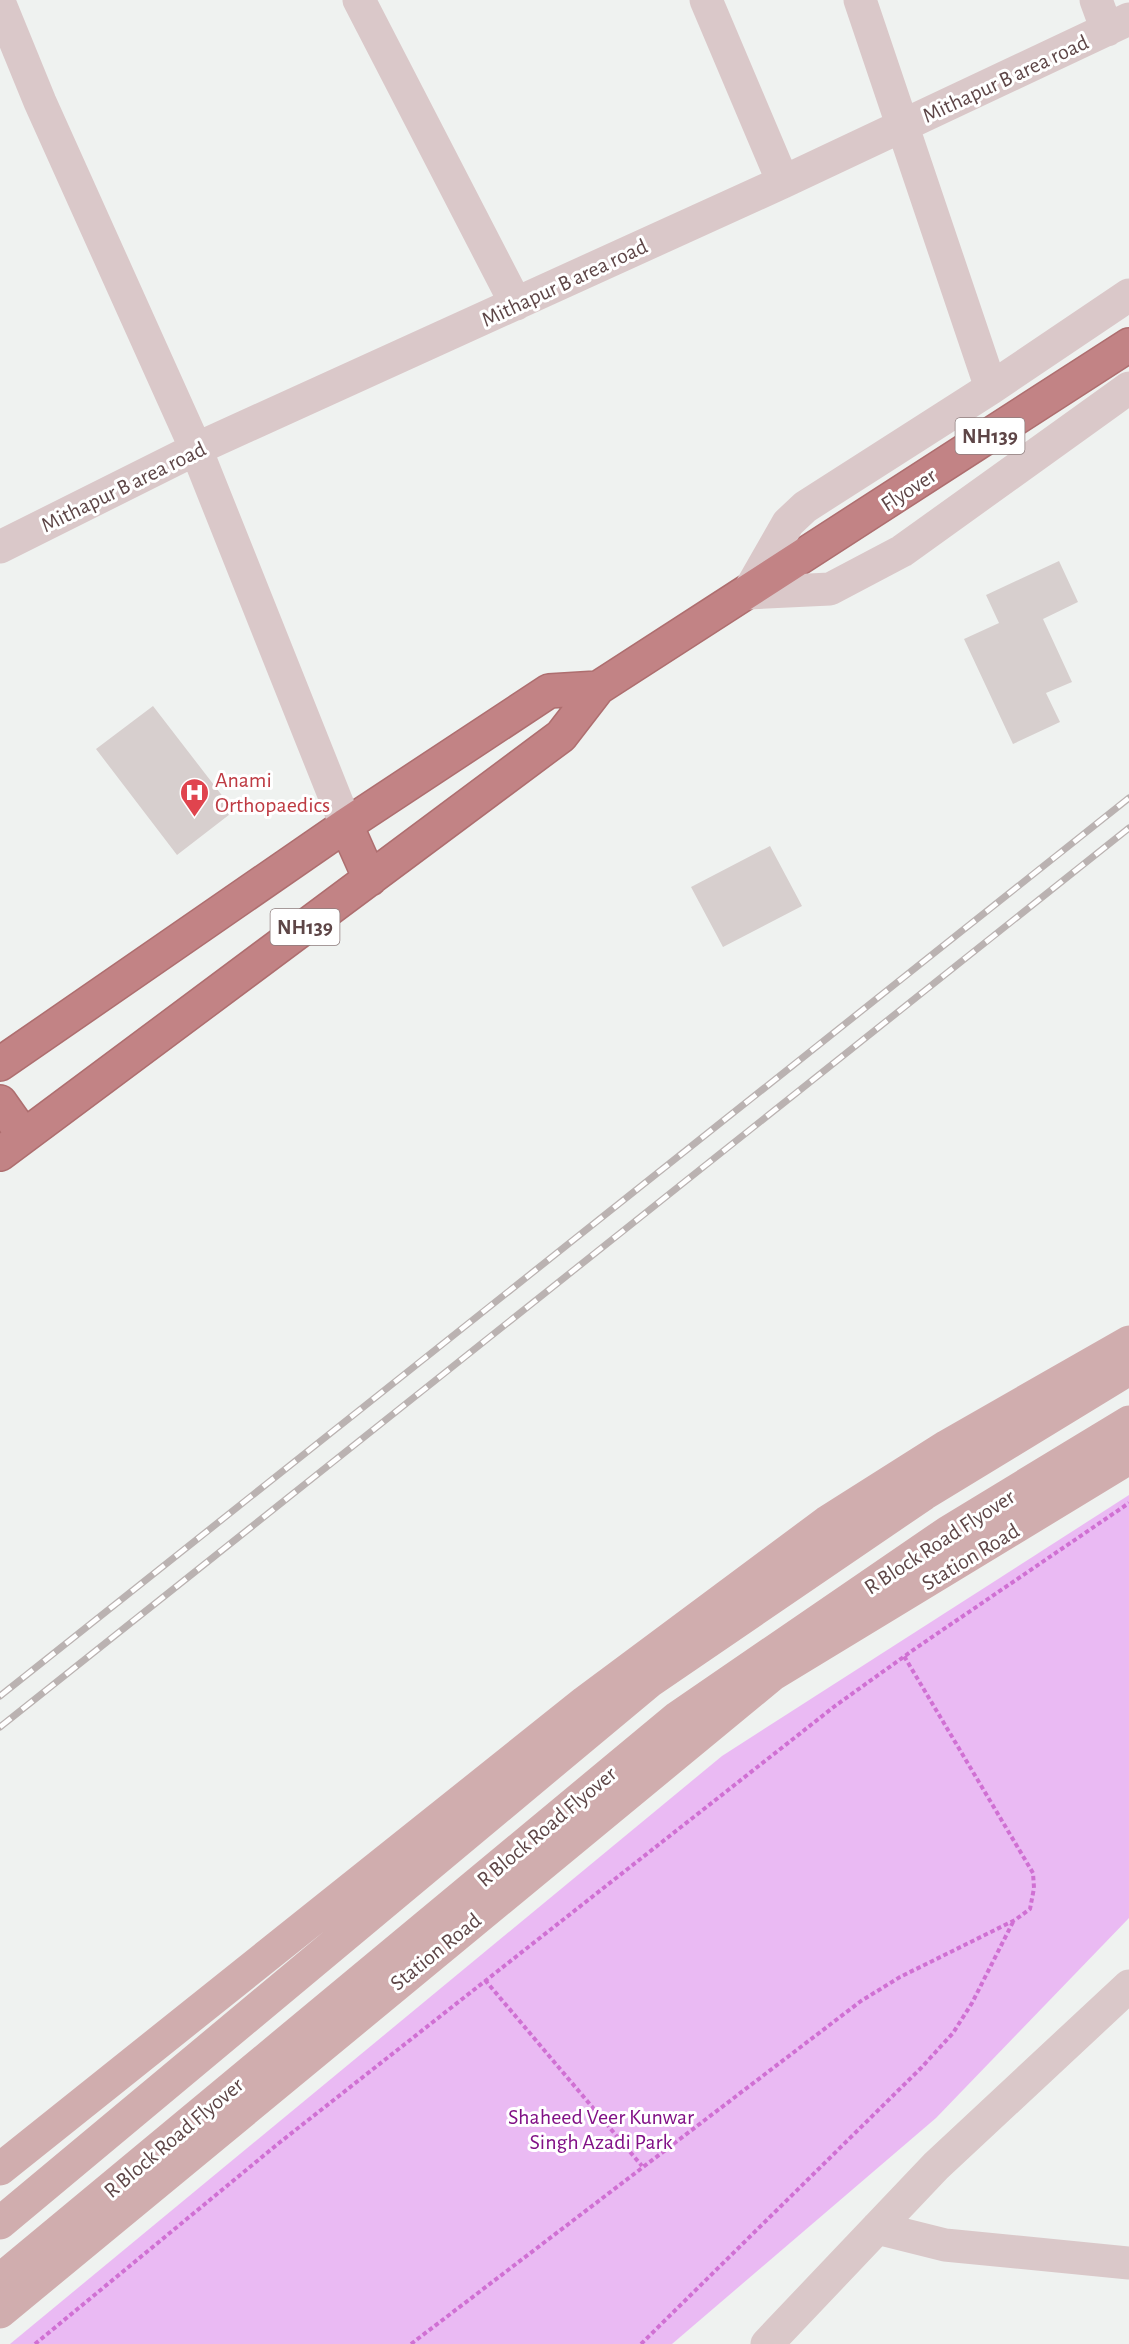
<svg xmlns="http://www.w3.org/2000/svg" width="1129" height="2344" font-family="'Alegreya Sans',sans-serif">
  <rect width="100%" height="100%" fill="#eff2f0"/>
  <!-- green -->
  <path fill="#eabaf3" d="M1129,1495V1918L936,2118L672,2344H10L722,1756Z"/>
  <!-- building -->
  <path fill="#d7cfce" d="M1059,561L1078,602L1043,619L1072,682L1046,693L1060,722L1013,744L964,639L999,623L986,595Z
    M153,706L234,811L177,855L96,749Z
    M770,846L802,906L723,947L691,887Z"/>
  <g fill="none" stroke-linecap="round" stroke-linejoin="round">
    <defs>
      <path id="highway" d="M346,825L370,879
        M0,1064L346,825L549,691L598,688
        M0,1102L24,1136
        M0,1154L561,736L598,688L1129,345"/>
    </defs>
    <!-- highway casing -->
    <use href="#highway" stroke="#ae6e6f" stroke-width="36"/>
    <!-- path -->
    <path stroke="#d070d3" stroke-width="4" stroke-dasharray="4.5 3" stroke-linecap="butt" d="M485,1980L642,2166
      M35,2344L279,2143L835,1706L916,1648L1129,1503
      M411,2344L861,2001L900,1977L1015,1920L1030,1909L1034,1888L1033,1873L904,1656
      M641,2344L921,2068L953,2033L972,2003L1014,1920"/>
    <!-- minor -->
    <path stroke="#dac8c9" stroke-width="33" d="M359,0L516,304
      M706,0L783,182
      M860,0L991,388
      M1096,0L1107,30
      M0,4L40,102L196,449L346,825
      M0,547L196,449L783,182L1129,19
      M748,593L788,523L805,507L991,388L1129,295
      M748,593L830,589L902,551L1129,388
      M877,2228L945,2245L1129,2263
      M767,2344L936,2166L1129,1986"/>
    <!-- major -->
    <path stroke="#d0adae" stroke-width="33" d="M0,2169L585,1702L827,1522L947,1446L1129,1342
      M0,2223L650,1681L924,1494L1129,1369
      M0,2280L678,1717L948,1532L1129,1422
      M0,2312L772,1675L1129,1458"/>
    <!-- highway -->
    <use href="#highway" stroke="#c28385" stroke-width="33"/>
    <defs>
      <path id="rail" d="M0,1696L1129,798
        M0,1727L1129,828"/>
    </defs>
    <!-- rail casing -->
    <use href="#rail" stroke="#bab2b1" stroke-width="7"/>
    <!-- rail -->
    <use href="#rail" stroke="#fff" stroke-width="4.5" stroke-dasharray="14" stroke-linecap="butt"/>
  </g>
  <!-- icons -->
  <defs>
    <symbol id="hospital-pin" viewBox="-11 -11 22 30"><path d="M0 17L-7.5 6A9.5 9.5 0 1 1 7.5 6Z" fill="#e0444e" stroke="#fff"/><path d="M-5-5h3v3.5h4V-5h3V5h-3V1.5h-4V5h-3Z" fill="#fff"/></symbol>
  </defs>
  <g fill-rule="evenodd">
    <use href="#hospital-pin" x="178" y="776" width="33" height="45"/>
  </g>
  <g text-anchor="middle" stroke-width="6" stroke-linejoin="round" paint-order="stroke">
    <!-- shield labels -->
    <g fill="#fff" stroke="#8e7e7e" stroke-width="1.5">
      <rect x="955.5" y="418" width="69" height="36" rx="4.5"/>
      <rect x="270.5" y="909" width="69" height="36" rx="4.5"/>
    </g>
    <g font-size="21" font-weight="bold" fill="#5e4647">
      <text x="990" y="443">NH139</text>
      <text x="305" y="934">NH139</text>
    </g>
    <!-- street labels -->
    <g font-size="22" fill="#5e4647" stroke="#fff">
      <text transform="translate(1005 78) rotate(-25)" y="8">Mithapur B area road</text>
      <text transform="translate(564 282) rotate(-25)" y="8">Mithapur B area road</text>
      <text transform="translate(123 486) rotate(-26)" y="8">Mithapur B area road</text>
      <text transform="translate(908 489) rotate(-33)" y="8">Flyover</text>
      <text transform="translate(939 1541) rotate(-33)" y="8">R Block Road Flyover</text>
      <text transform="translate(970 1556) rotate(-31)" y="8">Station Road</text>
      <text transform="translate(546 1826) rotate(-40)" y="8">R Block Road Flyover</text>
      <text transform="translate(435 1951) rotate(-39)" y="8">Station Road</text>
      <text transform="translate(173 2137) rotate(-40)" y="8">R Block Road Flyover</text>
    </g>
    <!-- health labels -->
    <g font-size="22" fill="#be3a42" stroke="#fff" text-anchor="start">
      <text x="215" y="787">Anami<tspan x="215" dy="25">Orthopaedics</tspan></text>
    </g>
    <!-- park labels -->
    <g font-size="22" fill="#811086" stroke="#fff">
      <text x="601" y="2124">Shaheed Veer Kunwar<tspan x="601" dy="25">Singh Azadi Park</tspan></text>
    </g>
  </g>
</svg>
